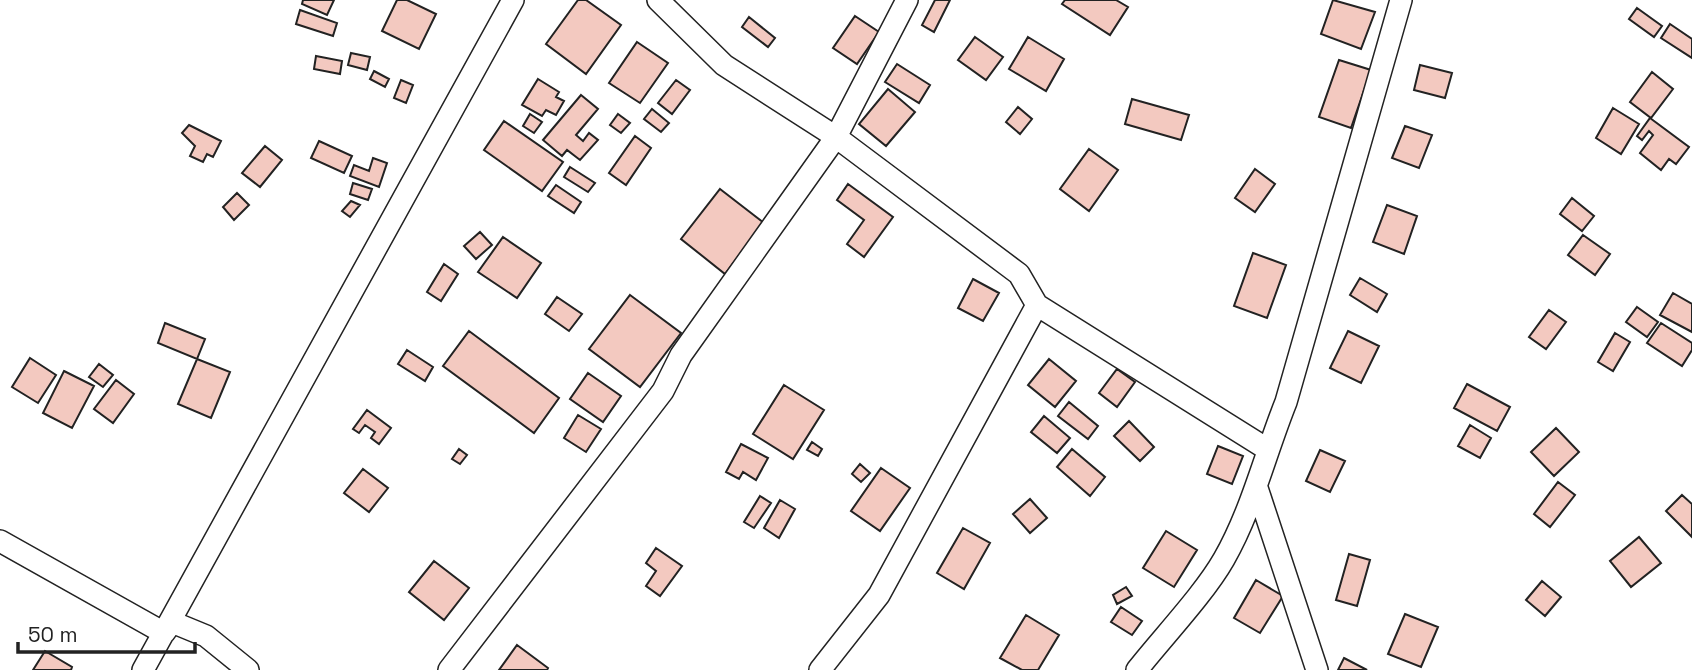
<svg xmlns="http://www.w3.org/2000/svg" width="1692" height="670" font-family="'Space Grotesk',sans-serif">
  <rect width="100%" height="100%" fill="#fff"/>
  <!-- building -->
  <path fill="#f3c9c0" stroke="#222" stroke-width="2" d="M303,0H334L327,15L302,4Z
    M397,0H407L436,14L419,49L382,31Z
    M578,0H586L621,25L586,74L546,44Z
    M935,0H950L934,32L922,25Z
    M1065,0H1116L1128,7L1110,35L1062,4Z
    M1333,0L1375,12L1361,49L1321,34Z
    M1637,8L1662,26L1654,37L1629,19Z
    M300,10L337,23L333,36L296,24Z
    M855,16L879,32L857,64L833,48Z
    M749,17L775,38L768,47L742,27Z
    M1670,24L1692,39V58L1661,38Z
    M975,37L1003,57L986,80L958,60Z
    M1028,37L1064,59L1046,91L1009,69Z
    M637,42L668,63L640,103L609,83Z
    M351,53L370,57L367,70L348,65Z
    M316,56L342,61L340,74L314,69Z
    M1339,60L1371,70L1351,128L1319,117Z
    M897,64L930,85L919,103L885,82Z
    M1420,65L1452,73L1445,98L1414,90Z
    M374,71L389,79L385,87L370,79Z
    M1652,72L1673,89L1651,118L1630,102Z
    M538,79L559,92L556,97L564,101L556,115L546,110L542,116L522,105Z
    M401,80L413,85L406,103L394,98Z
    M676,80L690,90L672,114L658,103Z
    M888,89L915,112L886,146L859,124Z
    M581,95L598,109L576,135L583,141L589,133L598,140L580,160L567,150L562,156L543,140Z
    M1132,99L1189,115L1181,140L1125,124Z
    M1018,107L1032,119L1020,134L1006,122Z
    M1613,108L1639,124L1621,154L1596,138Z
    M652,109L669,123L661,132L644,119Z
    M530,114L542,122L534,133L523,126Z
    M618,114L630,123L621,133L610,125Z
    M1650,118L1689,147L1676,164L1669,159L1661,170L1640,153L1653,135L1649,131L1642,140L1637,136Z
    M504,121L563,162L542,191L484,150Z
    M189,125L221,141L213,157L207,154L203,162L190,156L195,146L182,133Z
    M1405,126L1432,135L1419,168L1392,158Z
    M635,136L651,148L626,185L609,173Z
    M319,141L352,156L344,173L311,158Z
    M265,146L282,160L260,187L242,173Z
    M1089,149L1118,170L1089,211L1060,189Z
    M373,158L387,163L379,187L350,176L354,165L369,171Z
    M570,167L595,183L588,192L564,177Z
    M1255,169L1275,184L1255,212L1235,198Z
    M353,183L372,189L368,200L350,194Z
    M848,184L893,217L864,257L847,244L864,220L837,200Z
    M556,185L581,202L574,213L548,196Z
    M720,189L764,223L725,274L681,239Z
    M237,193L249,205L234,220L223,207Z
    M1572,198L1594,216L1582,231L1560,214Z
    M351,201L360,205L350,217L342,211Z
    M1387,205L1417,216L1404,254L1373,242Z
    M480,232L492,245L476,259L464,246Z
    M1583,235L1610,254L1595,275L1568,255Z
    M503,237L541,263L517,298L478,272Z
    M1253,253L1286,265L1267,318L1234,306Z
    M444,264L458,274L441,301L427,292Z
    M1360,278L1387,294L1377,312L1350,295Z
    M973,279L999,293L983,321L958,308Z
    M1673,293L1692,304V332L1660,315Z
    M630,295L681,333L640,387L589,349Z
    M557,297L582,314L569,331L545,314Z
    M1637,307L1658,322L1647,337L1626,322Z
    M1549,310L1566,322L1546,349L1529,337Z
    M165,323L205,339L197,359L158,343Z
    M1661,323L1692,343V350L1682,366L1647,343Z
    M469,331L559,398L534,433L443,366Z
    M1348,331L1379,346L1361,383L1330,368Z
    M1615,333L1630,342L1613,371L1598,362Z
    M407,350L433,367L425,381L398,364Z
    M30,358L56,375L38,403L12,387Z
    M197,359L230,372L211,418L178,404Z
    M1049,359L1076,381L1055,407L1028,385Z
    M99,364L113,375L103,387L89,377Z
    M1117,369L1135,382L1117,407L1099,393Z
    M64,371L94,386L72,428L43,413Z
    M588,373L621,396L603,422L570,399Z
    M116,380L134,394L113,423L94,409Z
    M1467,384L1510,407L1497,431L1454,408Z
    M784,385L824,410L793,459L753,434Z
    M1069,402L1098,426L1088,439L1058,416Z
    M367,410L391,428L379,444L371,438L375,432L365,425L359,433L353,429Z
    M578,415L601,429L586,452L564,438Z
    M1044,416L1070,438L1057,453L1031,432Z
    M1129,421L1154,447L1140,461L1114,436Z
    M1470,425L1491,438L1480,458L1458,446Z
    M1556,428L1579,452L1554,476L1531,452Z
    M812,442L822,449L818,456L807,450Z
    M741,444L768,458L756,480L743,472L739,479L726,472Z
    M1218,446L1243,456L1232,484L1207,474Z
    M459,449L467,455L460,464L452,459Z
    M1072,449L1105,477L1090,496L1057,467Z
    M1320,450L1345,461L1330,492L1306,481Z
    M860,464L870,473L861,482L852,474Z
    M881,468L910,488L880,531L851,511Z
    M363,469L388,488L369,512L344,493Z
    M1558,482L1575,495L1550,527L1534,514Z
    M1682,495L1692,504V537L1666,511Z
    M760,496L771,503L754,528L744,522Z
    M1030,499L1047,518L1030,533L1013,514Z
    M780,500L795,509L779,538L764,528Z
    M963,528L990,543L964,589L937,573Z
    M1166,531L1197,550L1174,587L1143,568Z
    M1639,537L1661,563L1631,587L1610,561Z
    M656,548L682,566L660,596L646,586L656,571L646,563Z
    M1349,554L1370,560L1357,606L1336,600Z
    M434,561L469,588L444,620L409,592Z
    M1256,580L1283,596L1260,633L1234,618Z
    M1542,581L1561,597L1545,616L1526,600Z
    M1126,587L1132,596L1117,604L1113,595Z
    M1121,607L1142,621L1132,635L1111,622Z
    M1405,614L1438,627L1421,667L1388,654Z
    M1026,615L1059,635L1038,670H1022L1000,658Z
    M517,645L548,668L547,670H499Z
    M45,651L72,667L71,670H33Z
    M1344,658L1367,670H1338Z"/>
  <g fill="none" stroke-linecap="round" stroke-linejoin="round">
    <defs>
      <path id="minor" d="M658,0L724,65L836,137L1019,274L1037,305L1267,449
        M1257,488L1317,670
        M0,541L164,633L172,622L206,636L248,670
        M143,670L513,0
        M449,670L663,391L681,355L836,137L907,0
        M820,670L879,595L1037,305
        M1137,670C1163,637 1204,594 1224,559C1252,510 1265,454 1286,402L1401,0"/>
    </defs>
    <!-- minor casing -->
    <use href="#minor" stroke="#222" stroke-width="24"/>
    <!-- minor -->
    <use href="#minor" stroke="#fff" stroke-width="21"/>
  </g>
  <!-- scale -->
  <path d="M18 642v10h177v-10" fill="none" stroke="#222222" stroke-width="3.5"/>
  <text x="28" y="642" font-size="21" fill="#222222" stroke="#ffffff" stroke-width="5" paint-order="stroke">50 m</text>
</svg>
